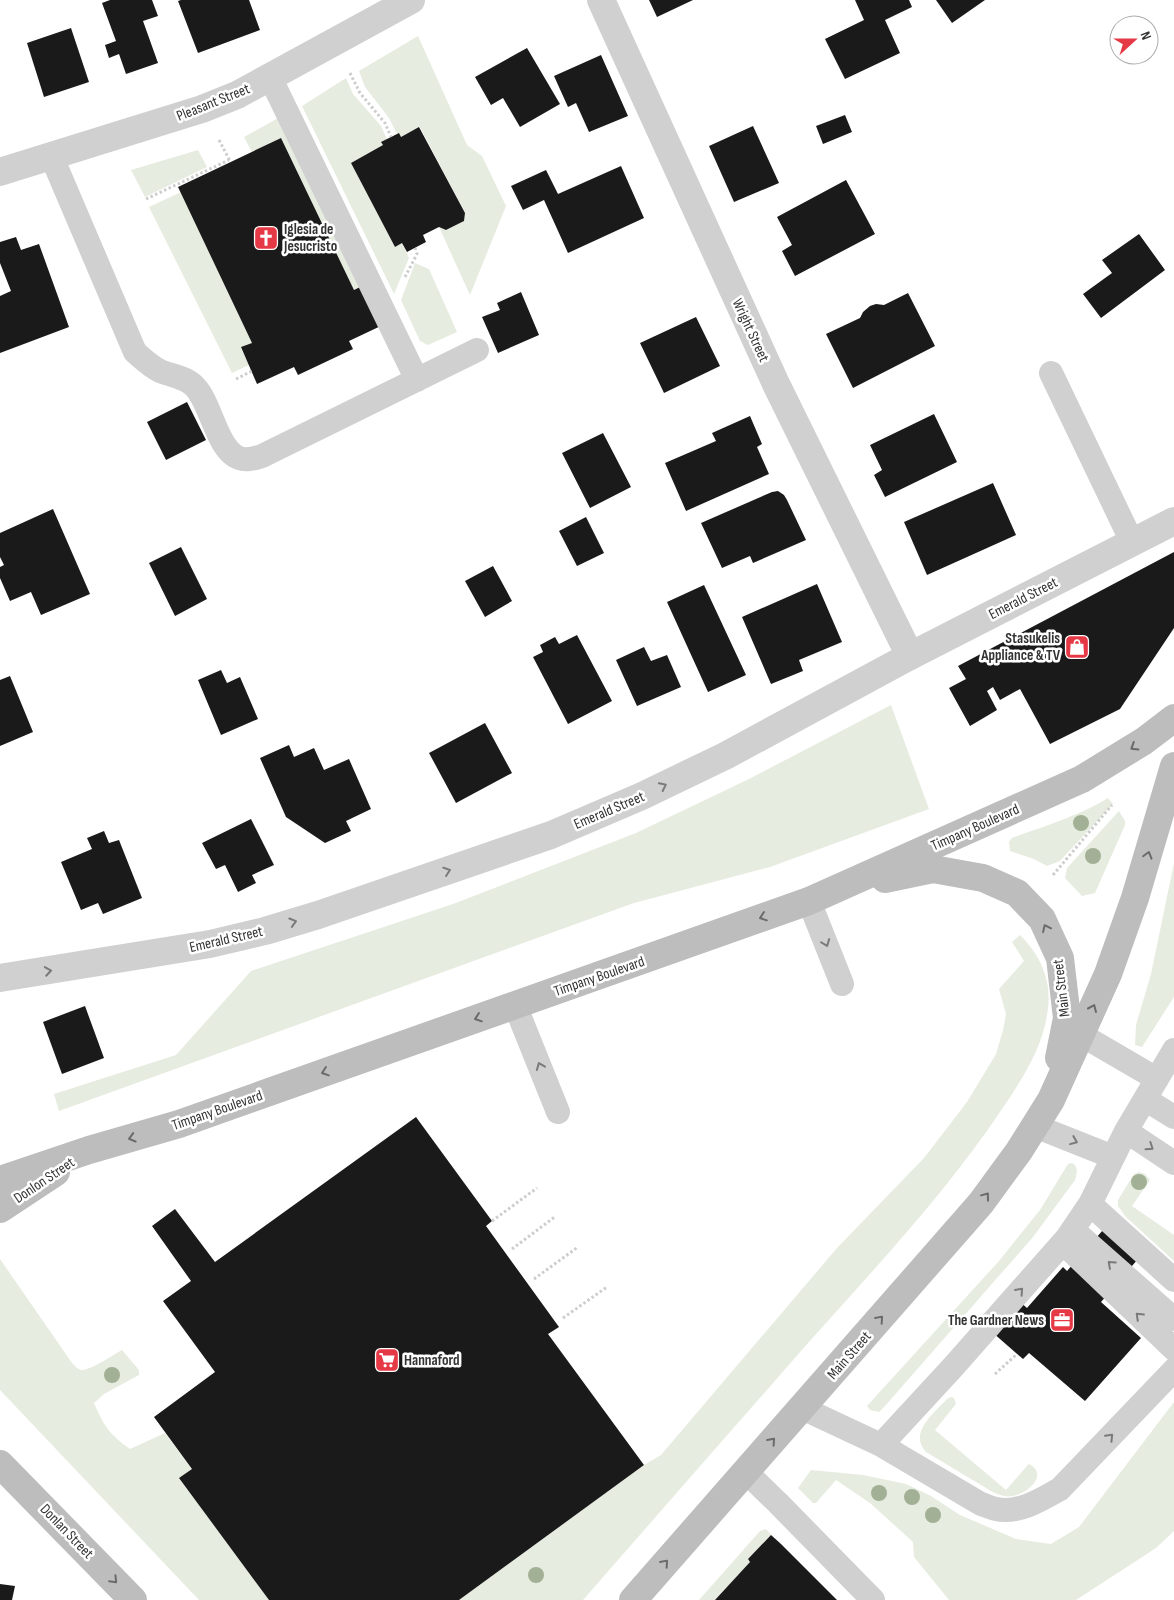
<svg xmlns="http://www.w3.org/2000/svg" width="1174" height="1600" font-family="'Sofia Sans Condensed',sans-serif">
  <rect width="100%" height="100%" fill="#fff"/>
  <!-- green -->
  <path fill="#e6ecdf" d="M418,36L467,145L482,156L506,206L470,295L439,227L447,230L464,221L465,213L420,127L401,137L399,133L397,134L389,118L365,87L359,71Z
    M346,78L353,94L381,126L387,139L383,145L351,163L395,247L402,243L409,258L394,294L302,106Z
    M280,117L359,287L354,290L281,138L252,152L244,137Z
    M198,150L207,167L145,197L131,170Z
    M181,192L252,343L241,348L249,365L232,373L149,207Z
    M415,263L429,269L457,332L428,345L420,341L401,300Z
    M891,705L929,809L770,867L634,903L59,1111L54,1094L176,1055L251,971L453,904L636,833L749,779Z
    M1108,798L1113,804L1060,861L1047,866L1034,859L1010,851L1009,842L1012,838C1044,826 1079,816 1108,798Z
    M1119,811L1125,821V825L1095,893L1082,896L1065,878L1067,868Z
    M1174,863V997L1142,1047L1135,1045L1136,1025L1151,974Z
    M1020,935C1042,957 1053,983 1047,1015C1042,1049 1021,1081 1002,1109C945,1194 876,1267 808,1343C733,1429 658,1514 583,1600H459L644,1465L661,1455L837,1248L924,1158L967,1102L996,1054L1003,1030L1006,1014L999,989L1024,961L1012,942Z
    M1072,1163C1079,1167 1077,1173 1075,1180L1033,1237L885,1406L879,1412L870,1410L867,1406L999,1261L1040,1210L1068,1164Z
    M1139,1172L1145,1174L1150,1180L1132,1206L1174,1235V1261L1126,1217L1118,1206V1200L1134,1174Z
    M0,1259L72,1363C75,1366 78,1370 82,1370C93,1369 113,1355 122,1350L139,1370V1375L104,1394L94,1403C104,1426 109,1434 130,1449L165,1433L192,1469L180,1478L269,1600H199L0,1390Z
    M951,1397L954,1398L956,1404L935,1430L1006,1490L1027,1466L1029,1464C1052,1476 1021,1500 1004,1496C994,1494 985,1487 976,1482C959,1472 943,1462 926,1452C908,1433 934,1413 947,1399Z
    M1174,1402V1531L1156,1548L1076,1600H949L914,1557L913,1542L870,1503L836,1480L816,1503H813L798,1488L811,1470L863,1475L906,1484L931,1496L960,1515L1016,1539L1051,1544L1079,1527Z
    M766,1529L771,1535L748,1559L750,1562L715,1600H699L760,1531Z"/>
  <!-- building -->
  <path fill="#1a1a1a" d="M110,0H152L158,16L143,21L158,63L126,74L119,54L109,58L105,45L116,41L102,3Z
    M181,0H249L260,30L198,53L178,1Z
    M649,0H693L657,17Z
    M855,0H909L912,7L885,20L900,53L845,79L825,39L864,20Z
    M936,0H985L952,23Z
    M71,28L89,82L44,97L27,43Z
    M527,48L560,104L520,127L503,98L491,105L475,77Z
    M601,55L628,116L589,132L576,103L568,107L554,76Z
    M845,115L852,132L823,144L816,126Z
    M753,126L779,183L734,202L709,146Z
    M419,127L465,213L464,221L446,230L439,227L423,235L426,242L407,252L402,243L395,247L351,163L383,145L381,142L399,133L401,137Z
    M281,138L354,290L366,284L385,324L349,341L353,349L298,375L294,367L257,384L241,347L252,343L178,187Z
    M621,166L644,218L568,253L544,200L523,210L511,186L546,170L558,194Z
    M846,180L875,234L795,276L782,251L792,245L777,217Z
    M1139,234L1165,270L1101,318L1083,294L1112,273L1102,260Z
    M16,237L21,250L39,244L69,327L0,353V296L11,291L0,263V242Z
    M521,292L539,335L498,353L482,317L500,310L497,303Z
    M908,293L935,346L853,388L826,334L860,318L863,312L870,306L876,304L884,305Z
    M696,317L720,366L664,393L640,343Z
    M187,402L206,440L166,460L147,422Z
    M934,414L957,462L885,497L874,475L882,470L870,445Z
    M750,416L762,444L757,447L769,474L686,511L665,463L716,441L712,433Z
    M603,433L631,487L590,508L562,453Z
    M993,483L1016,535L927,575L904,522Z
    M778,491L784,495L787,500L806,540L753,563L750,556L722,568L701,523L772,492Z
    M53,509L90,594L41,615L31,592L10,601L0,578V567L4,565L0,557V533Z
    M586,517L604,553L577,566L559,531Z
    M181,547L207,599L175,616L149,563Z
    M1174,552V628L1120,709L1050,744L1020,689L1000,700L993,687L987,691L997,710L970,726L949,688L966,679L958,666Z
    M493,566L512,601L485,617L465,581Z
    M817,584L842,642L799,660L803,671L771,684L742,617Z
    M704,585L746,675L708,692L667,602Z
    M577,635L612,701L568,724L533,657L543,652L540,645L555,637L559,644Z
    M644,647L651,661L667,655L681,687L637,706L616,660Z
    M221,670L227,683L240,677L258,719L221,735L198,680Z
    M10,676L33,732L0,746V680Z
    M485,723L512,773L456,803L429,753Z
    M289,745L294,757L314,748L324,770L349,759L371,809L346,821L351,831L325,843L286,817L260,758Z
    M251,819L274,865L252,875L256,883L238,892L225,865L216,869L202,843Z
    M104,831L109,843L119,840L142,898L103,914L98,903L81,910L61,862L92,849L87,838Z
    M85,1006L104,1058L62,1074L43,1022Z
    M416,1117L492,1221L486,1226L559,1327L548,1334L644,1465L459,1600H269L179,1478L192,1469L154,1417L215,1372L163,1301L191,1281L152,1226L175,1209L215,1262Z
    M1103,1230L1138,1259L1101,1302L1141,1338L1085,1401L1029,1353L1023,1359L992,1332L1019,1301L1027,1308L1063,1267L1067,1271Z
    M771,1535L781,1544L837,1600H715L750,1562L748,1559Z
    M0,1584L15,1586L12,1600H0Z"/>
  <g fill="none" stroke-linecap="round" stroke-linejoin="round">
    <!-- path -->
    <path stroke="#cdcdcd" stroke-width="3" stroke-dasharray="2.5 2.5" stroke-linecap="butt" d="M350,73L360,93L385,123L391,137
      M219,140L230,161
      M146,199L229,160
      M405,277L417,254L415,248
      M236,379L252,371
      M1053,875L1112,805
      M492,1221L537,1188
      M512,1249L556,1216
      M534,1279L578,1247
      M563,1318L607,1287
      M995,1374L1017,1354"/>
    <!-- service -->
    <path stroke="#d0d0d0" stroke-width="24" d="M270,77L417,380
      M51,155L135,352C143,359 150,366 160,371C172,376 186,377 195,387C211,403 217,450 239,458C247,461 255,458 262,456L477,350
      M1051,373L1132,542
      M809,901L842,984
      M515,1005L558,1112
      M1066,1026L1157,1079
      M1145,1099L1174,1117
      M1035,1126L1113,1157
      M1126,1131L1174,1163
      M1090,1204L1174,1280
      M1073,1230L1174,1319
      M1063,1243L1174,1349
      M802,1408L881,1445L953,1367L1067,1238L1090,1204L1126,1131L1174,1050
      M881,1445L981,1504C985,1505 991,1508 996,1509C1018,1514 1041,1500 1060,1489L1174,1370
      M745,1471L778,1503L873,1600"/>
    <!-- minor -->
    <path stroke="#d0d0d0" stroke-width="28" d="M601,0L776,384L910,656"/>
    <!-- tertiary -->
    <path stroke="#d0d0d0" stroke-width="28" d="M0,172L202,109L237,95L411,0
      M0,978L210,944L265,931L318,915L551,835L642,796L725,756L910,656L1174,521"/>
    <!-- secondary -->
    <path stroke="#bdbdbd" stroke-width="28" d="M885,879L933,869L983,878L1017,893L1042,919L1060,958L1067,1018L1059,1058
      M0,1180L89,1150L179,1124L809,901L1082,779L1144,741L1174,718
      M0,1209L56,1172
      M0,1464L133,1600
      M633,1600L981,1203L1019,1151L1051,1100L1108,974L1135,898L1174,766"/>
  </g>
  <!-- trees -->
  <g fill="#a2b095">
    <circle cx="1081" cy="823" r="8"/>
    <circle cx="1093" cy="856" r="8"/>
    <circle cx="1139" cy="1182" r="8"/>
    <circle cx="112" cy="1375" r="8"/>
    <circle cx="879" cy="1493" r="8"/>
    <circle cx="912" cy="1497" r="8"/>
    <circle cx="933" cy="1515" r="8"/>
    <circle cx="536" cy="1575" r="8"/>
  </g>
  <!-- one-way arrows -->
  <defs><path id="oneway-chevron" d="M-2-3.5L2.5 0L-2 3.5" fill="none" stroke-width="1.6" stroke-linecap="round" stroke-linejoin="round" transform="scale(1.25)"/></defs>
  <g stroke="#6a6a6a">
    <use href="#oneway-chevron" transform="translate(1134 747) rotate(148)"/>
    <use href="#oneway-chevron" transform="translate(1148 855) rotate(-74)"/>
    <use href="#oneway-chevron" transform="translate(763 917) rotate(161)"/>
    <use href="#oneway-chevron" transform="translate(1046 928) rotate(-115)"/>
    <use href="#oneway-chevron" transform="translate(1093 1008) rotate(-66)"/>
    <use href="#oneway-chevron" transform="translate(478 1018) rotate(161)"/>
    <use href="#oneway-chevron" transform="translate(325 1072) rotate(161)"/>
    <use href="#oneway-chevron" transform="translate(132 1138) rotate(164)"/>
    <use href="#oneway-chevron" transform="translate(986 1196) rotate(-53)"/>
    <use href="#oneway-chevron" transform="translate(880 1319) rotate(-49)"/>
    <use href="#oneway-chevron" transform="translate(772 1441) rotate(-48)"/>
    <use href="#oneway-chevron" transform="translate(665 1563) rotate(-49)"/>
    <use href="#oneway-chevron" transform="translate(114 1580) rotate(46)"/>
  </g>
  <g stroke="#7a7a7a">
    <use href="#oneway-chevron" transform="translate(663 786) rotate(-26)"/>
    <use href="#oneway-chevron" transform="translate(447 871) rotate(-19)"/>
    <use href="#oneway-chevron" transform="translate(293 922) rotate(-17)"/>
    <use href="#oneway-chevron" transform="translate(826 943) rotate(69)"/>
    <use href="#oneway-chevron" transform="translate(48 971) rotate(-9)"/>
    <use href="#oneway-chevron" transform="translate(540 1066) rotate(-112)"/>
    <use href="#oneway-chevron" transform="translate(1074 1141) rotate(22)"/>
    <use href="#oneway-chevron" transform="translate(1150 1147) rotate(34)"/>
    <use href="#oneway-chevron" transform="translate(1111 1264) rotate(-138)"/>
    <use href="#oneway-chevron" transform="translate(1020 1291) rotate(-48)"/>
    <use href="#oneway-chevron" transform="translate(1139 1316) rotate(-136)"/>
    <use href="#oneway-chevron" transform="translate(1110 1437) rotate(-46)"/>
  </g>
  <!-- icons -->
  <defs>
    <symbol id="church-square" viewBox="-11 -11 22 22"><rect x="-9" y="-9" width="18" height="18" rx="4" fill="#e63946" stroke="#fff"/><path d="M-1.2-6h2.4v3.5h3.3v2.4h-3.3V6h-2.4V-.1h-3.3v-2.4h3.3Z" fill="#fff"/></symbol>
    <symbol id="shop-square" viewBox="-11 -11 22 22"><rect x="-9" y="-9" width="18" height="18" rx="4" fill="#e63946" stroke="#fff"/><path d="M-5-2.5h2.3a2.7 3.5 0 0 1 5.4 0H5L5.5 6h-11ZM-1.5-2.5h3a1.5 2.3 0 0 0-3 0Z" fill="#fff"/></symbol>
    <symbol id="office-square" viewBox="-11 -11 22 22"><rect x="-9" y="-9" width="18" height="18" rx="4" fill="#e63946" stroke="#fff"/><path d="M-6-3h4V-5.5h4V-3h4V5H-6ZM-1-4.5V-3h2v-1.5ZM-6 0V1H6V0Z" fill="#fff"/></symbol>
    <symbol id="supermarket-square" viewBox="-11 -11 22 22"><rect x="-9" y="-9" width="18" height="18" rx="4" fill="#e63946" stroke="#fff"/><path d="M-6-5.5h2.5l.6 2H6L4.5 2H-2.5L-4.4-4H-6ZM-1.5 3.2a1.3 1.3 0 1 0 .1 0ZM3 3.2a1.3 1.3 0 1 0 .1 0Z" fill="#fff"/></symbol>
  </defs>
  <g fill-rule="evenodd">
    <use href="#church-square" x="252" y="224" width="28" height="28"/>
    <use href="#shop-square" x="1063" y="633" width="28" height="28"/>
    <use href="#office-square" x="1048" y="1306" width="28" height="28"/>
    <use href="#supermarket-square" x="373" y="1346" width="28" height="28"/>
  </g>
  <g text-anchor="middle" stroke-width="5" stroke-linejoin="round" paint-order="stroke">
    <!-- street labels -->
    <g font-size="15" fill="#333" stroke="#fff">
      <text transform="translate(213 102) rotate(-22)" y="5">Pleasant Street</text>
      <text transform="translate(751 330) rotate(65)" y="5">Wright Street</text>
      <text transform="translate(1023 598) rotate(-27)" y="5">Emerald Street</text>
      <text transform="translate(609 810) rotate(-23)" y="5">Emerald Street</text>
      <text transform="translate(975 827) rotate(-24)" y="5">Timpany Boulevard</text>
      <text transform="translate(226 939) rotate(-13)" y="5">Emerald Street</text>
      <text transform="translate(599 976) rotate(-19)" y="5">Timpany Boulevard</text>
      <text transform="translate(1061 988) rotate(-97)" y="5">Main Street</text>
      <text transform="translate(217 1110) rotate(-19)" y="5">Timpany Boulevard</text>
      <text transform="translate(44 1180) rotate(-34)" y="5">Donlon Street</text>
      <text transform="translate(849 1355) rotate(-49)" y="5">Main Street</text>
      <text transform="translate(67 1531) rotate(46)" y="5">Donlan Street</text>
    </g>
    <!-- poi labels -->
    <g font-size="15" font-weight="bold" fill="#333" stroke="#fff" text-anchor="start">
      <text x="284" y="234">Iglesia de<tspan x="284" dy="17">Jesucristo</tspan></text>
      <text x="1060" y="643" text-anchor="end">Stasukelis<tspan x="1060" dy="17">Appliance &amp; TV</tspan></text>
      <text x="1044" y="1325" text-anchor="end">The Gardner News</text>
      <text x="404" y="1365">Hannaford</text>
    </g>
  </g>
  <!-- north arrow -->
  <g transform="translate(1134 40) rotate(69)"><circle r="24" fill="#ffffff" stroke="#adadad"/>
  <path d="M0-4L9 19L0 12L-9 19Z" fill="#e63946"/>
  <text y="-8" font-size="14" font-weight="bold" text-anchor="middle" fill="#333333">N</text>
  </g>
</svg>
